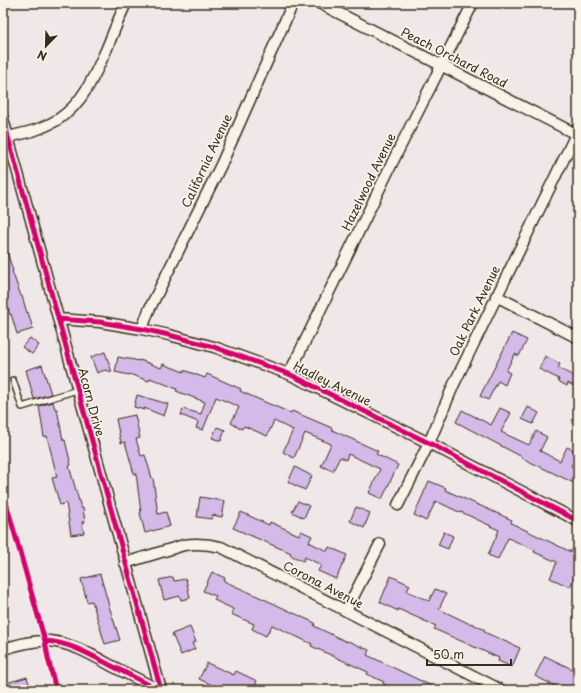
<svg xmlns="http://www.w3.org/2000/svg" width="581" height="693" font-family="'Playpen Sans',sans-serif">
  <rect width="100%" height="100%" fill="#f0e8e8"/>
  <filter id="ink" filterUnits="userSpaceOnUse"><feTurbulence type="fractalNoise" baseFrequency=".025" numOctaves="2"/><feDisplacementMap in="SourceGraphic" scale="8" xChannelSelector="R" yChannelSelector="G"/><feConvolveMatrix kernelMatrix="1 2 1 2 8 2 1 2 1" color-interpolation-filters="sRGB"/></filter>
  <g filter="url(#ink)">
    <!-- building -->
    <path fill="#d3bae9" stroke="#3b2a1e" d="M5,245L13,271H12L21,296H22L27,313L28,312L33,329L17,334L11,314L10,315L5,295L3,296V246Z
      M512,333L527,340L519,356L515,354L506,371L510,373L505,385L498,381L488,400L480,396Z
      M30,338L39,345L32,354L22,347Z
      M105,352L112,372L105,370L97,373L91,357Z
      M545,356L560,364L558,368L578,378V388L568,383L567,386L558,381L559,379L539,369Z
      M118,357L140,361V360L161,368L163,364L184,372V370L205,378L207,374L241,389L240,391L267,403L291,413L292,411L332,428V430L378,451L376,454L398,465L382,499L369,493L380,469L348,454L346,460L340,457L333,471L321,466L331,444L305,433L294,458L283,452L293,430L274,421L267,436L244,426L242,429L231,423L239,407L216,397L203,430L196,428L198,422L181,415L183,409L201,414L205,402L176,391L177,389L150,378L149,381L129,374V375L115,372Z
      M42,365L51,394L34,399L26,370Z
      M137,395L168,404L164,416L144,408V410L134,407Z
      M53,402L55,409H57L63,440H65L71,465L69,466L81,508H83L85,522H82L84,533L71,535L66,503L60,505L52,478L57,477L47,436L44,437L39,406Z
      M528,407L539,413L533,424L522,419Z
      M500,408L511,413L501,432L529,445L536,431L547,437L540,451L560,461L567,447L578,452L571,466L578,470V485L522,458V457L456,422L462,410L491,425Z
      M135,415L140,438L136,439L141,456L145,455L152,478H153L158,514L166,512L170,526L145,533L140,513H141L136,473L134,474L125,442L121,443L116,419Z
      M217,427L225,430L221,441L212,438Z
      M295,467L312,476L305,490L288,482Z
      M429,481L446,488L445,490L512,520L511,523L571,552L578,537V569L570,587L550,578L557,562L534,552L535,550L508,538L498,559L488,555L499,530L490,526H491L461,512V513L436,501L426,521L414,515Z
      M200,497L225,501L222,517L212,515V519L197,517Z
      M298,501L309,506L304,518L292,512Z
      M356,507L370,513L364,528L350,521Z
      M241,512L269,525L270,522L299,535L301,531L312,536L309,542L327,551L329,547L347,555L336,579L318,571L321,565L305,557L303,561L290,555L291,553L233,528Z
      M444,532L453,536L448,549L438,545Z
      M212,572L225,578L224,581L266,600L315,623L314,626L347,642L348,641L369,650L367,655L440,690H397L383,684L384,682L367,674L368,672L311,646L312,644L272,625L266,636L252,629L254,624L231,614L233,609L214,600L216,596L203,591Z
      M100,574L109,606L120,640L105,644L92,601L87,602L81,579Z
      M391,576L410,585L407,591L429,601L435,589L446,594L439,609L470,624L471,623L485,630L484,632L520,648L512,667L498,661L499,658L434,629L436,626L398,609V611L380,602Z
      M173,577L174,581L186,579L190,598L181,600L180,596L164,600L159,580Z
      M190,627L196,642L192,643L195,649L181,655L172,634Z
      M545,656L578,672V690H563L535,676Z
      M207,663L234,675L236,671L257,681L253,690H223L199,679Z
      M27,677L31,690H3V684Z"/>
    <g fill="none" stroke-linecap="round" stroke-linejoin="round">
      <defs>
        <path id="service" d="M13,380L22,407L77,390"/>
        <path id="minor" d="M319,3L578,135
          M3,119L161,690
          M8,137C26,133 44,129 60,118C84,102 95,74 107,48C113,33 119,18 126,3
          M496,296L578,338
          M58,319L100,322L142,329L169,335L214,347L289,374L429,443L578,521
          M142,329L149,310L221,165L293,3
          M289,374L397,153L473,3
          M398,505L429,443L454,384L578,130
          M125,563L184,545C197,543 208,544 221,547L501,690
          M346,611L380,544
          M3,649C18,645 33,640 49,641C72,643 92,655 112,666C128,674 143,682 159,690"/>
      </defs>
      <!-- service casing -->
      <use href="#service" stroke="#3b2a1e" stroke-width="8"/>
      <!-- minor casing -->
      <use href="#minor" stroke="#3b2a1e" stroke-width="13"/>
      <!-- service -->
      <use href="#service" stroke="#f7f3e8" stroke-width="5"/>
      <!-- minor -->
      <use href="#minor" stroke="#f7f3e8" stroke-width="10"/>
      <defs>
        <path id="cycleway" d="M3,119L161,690
          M58,319L100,322L142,329L169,335L214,347L289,374L429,443L578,521
          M3,492L45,641L48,658L56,690
          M45,641C69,642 91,655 112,666C128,674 143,682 159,690"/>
      </defs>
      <!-- cycleway casing -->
      <use href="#cycleway" stroke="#f7f3e8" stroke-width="8"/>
      <!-- cycleway -->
      <use href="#cycleway" stroke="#d6006c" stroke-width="5"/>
    </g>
  </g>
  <g text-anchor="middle" stroke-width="3.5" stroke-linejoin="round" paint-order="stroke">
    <!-- street labels -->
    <g font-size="12" fill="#3b2a1e" stroke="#f7f3e8">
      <text transform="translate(454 58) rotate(27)" y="4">Peach Orchard Road</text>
      <text transform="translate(207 161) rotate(-65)" y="4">California Avenue</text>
      <text transform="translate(369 182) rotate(-64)" y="4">Hazelwood Avenue</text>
      <text transform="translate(475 311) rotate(-64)" y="4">Oak Park Avenue</text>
      <text transform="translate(332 384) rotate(26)" y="4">Hadley Avenue</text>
      <text transform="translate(91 402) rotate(75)" y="4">Acorn Drive</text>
      <text transform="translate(323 585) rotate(27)" y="4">Corona Avenue</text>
    </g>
  </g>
  <!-- margin -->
  <rect width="581" height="693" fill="none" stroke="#f7f3e8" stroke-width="16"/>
  <rect x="8" y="8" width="565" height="677" fill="none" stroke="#3b2a1e" stroke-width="1.5" filter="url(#ink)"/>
  <!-- north arrow -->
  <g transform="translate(46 46) rotate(203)" stroke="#f7f3e8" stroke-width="3" paint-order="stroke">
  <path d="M0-3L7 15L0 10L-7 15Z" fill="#3b2a1e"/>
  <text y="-6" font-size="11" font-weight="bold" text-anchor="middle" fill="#3b2a1e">N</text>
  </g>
  <!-- scale -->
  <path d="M427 659v6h84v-6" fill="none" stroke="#3b2a1e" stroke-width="2"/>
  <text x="433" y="659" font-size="12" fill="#3b2a1e" stroke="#f7f3e8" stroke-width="3" paint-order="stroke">50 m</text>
</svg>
